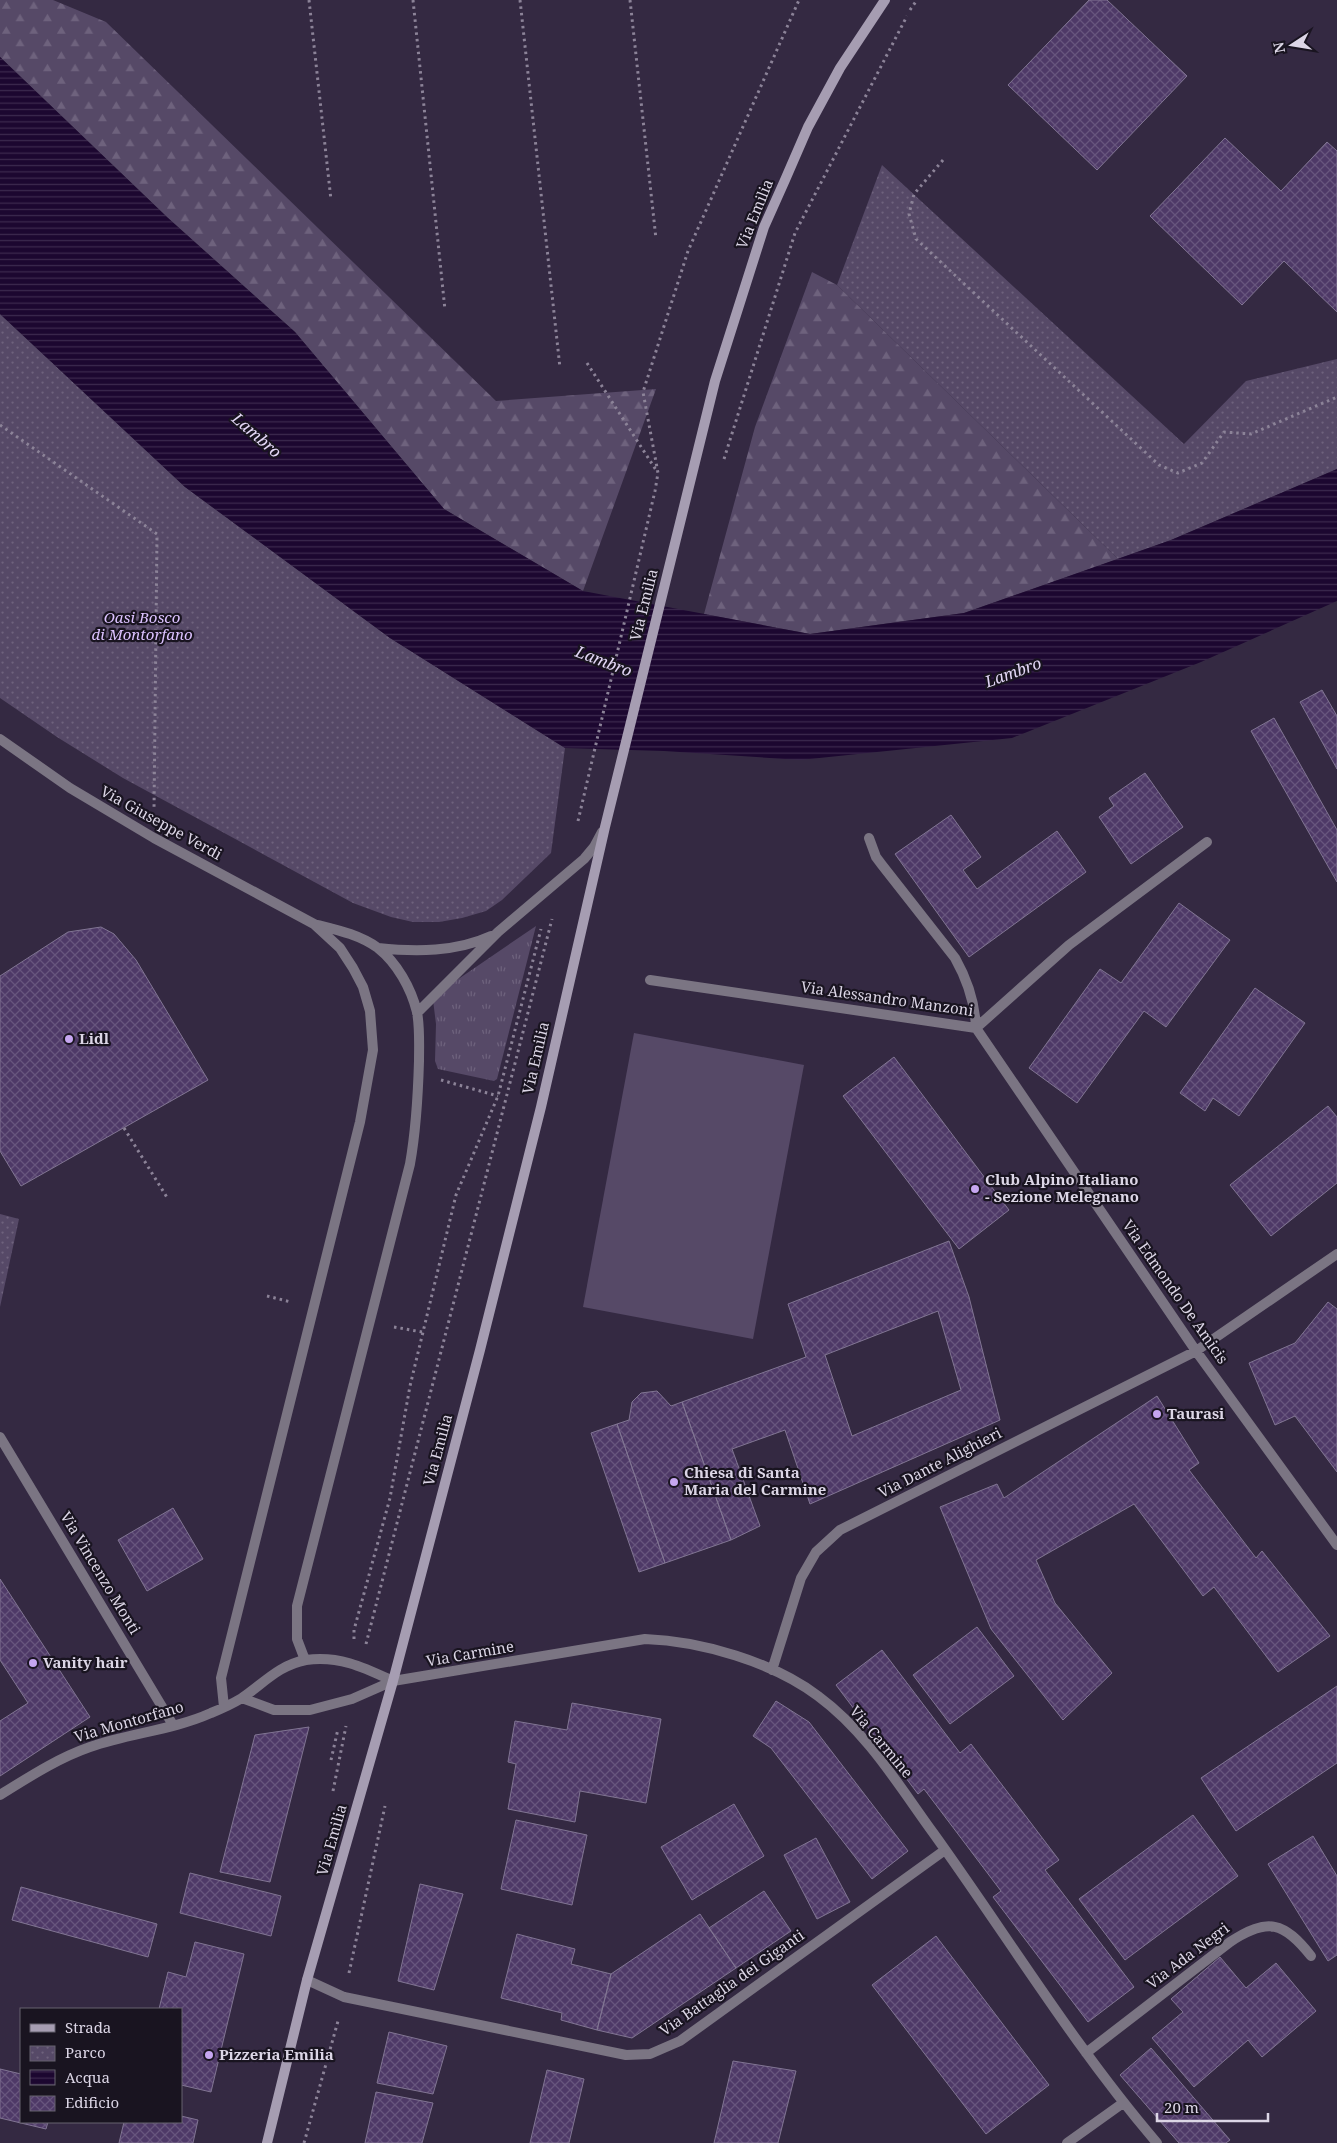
<svg xmlns="http://www.w3.org/2000/svg" width="1337" height="2143" font-family="'Noto Serif',serif">
  <defs>
    <pattern id="grass-tufts" width="24" height="20" patternUnits="userSpaceOnUse" patternTransform="scale(1.25)"><rect width="24" height="20" fill="#564967"/><path d="M3 7l-1-3M5 7V3M7 7l1-3M15 17l-1-3M17 17v-4M19 17l1-3" fill="none" stroke="#6e627d"/></pattern>
    <pattern id="forest-firs" width="22" height="20" patternUnits="userSpaceOnUse" patternTransform="scale(1.25)"><rect width="22" height="20" fill="#564967"/><path d="M5 1l3.5 6h-7zM16 11l3.5 6h-7z" fill="#6e627d"/></pattern>
    <pattern id="park-dots" width="8" height="8" patternUnits="userSpaceOnUse" patternTransform="scale(1.25)"><rect width="8" height="8" fill="#564967"/><path d="M2 2h.1M6 6h.1" fill="none" stroke="#6e627d" stroke-width="1.8" stroke-linecap="round"/></pattern>
    <pattern id="water-rules" width="6" height="5" patternUnits="userSpaceOnUse" patternTransform="scale(1.25)"><rect width="6" height="5" fill="#1c0730"/><path d="M0 2.5h6" fill="none" stroke="#3c2a4e"/></pattern>
    <pattern id="building-cross-hatch" width="8" height="8" patternUnits="userSpaceOnUse" patternTransform="scale(1.25)"><rect width="8" height="8" fill="#4e3967"/><path d="M0 0l8 8M0 8l8-8" fill="none" stroke="#67557d"/></pattern>
  </defs>
  <rect width="100%" height="100%" fill="#342942"/>
  <!-- grass -->
  <path fill="url(#grass-tufts)" d="M536,926L497,1079L494,1081L438,1069L435,1061L436,1024L433,1000L454,982Z"/>
  <!-- forest -->
  <path fill="url(#forest-firs)" d="M0,0H53L106,22L496,401L656,389L583,591L444,509L295,332L168,218L0,57Z
    M812,272L837,285L1118,559L964,613L810,634L704,614L755,427Z"/>
  <!-- park -->
  <path fill="url(#park-dots)" d="M882,165L1184,444L1246,381L1337,359V469L1171,540L1118,559L837,285Z
    M0,314L185,487L390,638L565,748L551,853L502,900L486,911L462,918L439,922H413L391,917L353,903L123,778L57,737L0,698Z
    M0,1214L19,1219L0,1307Z"/>
  <!-- pitch -->
  <path fill="#564967" d="M634,1033L804,1065L753,1339L583,1307Z"/>
  <!-- water -->
  <path fill="url(#water-rules)" d="M0,57L168,218L295,332L444,509L583,591L810,634L964,613L1171,540L1337,469V601L1201,662L1012,738L800,760L664,751L565,748L390,638L185,487L0,314Z"/>
  <!-- building -->
  <path fill="url(#building-cross-hatch)" stroke="#817593" fill-rule="evenodd" d="M1089,0H1107L1187,76L1097,170L1008,85Z
    M1225,138L1281,191L1327,142L1337,151V312L1284,261L1242,305L1150,216Z
    M1322,690L1337,716V769L1300,702Z
    M1274,718L1337,830V882L1251,731Z
    M1145,773L1183,827L1131,864L1099,817L1114,806L1109,798Z
    M951,815L981,857L963,870L977,889L1057,831L1086,872L969,957L895,854Z
    M1179,903L1230,940L1166,1027L1144,1011L1077,1103L1029,1068L1100,969L1121,983Z
    M101,927L114,934L136,960L208,1080L21,1186L0,1151V976L68,932Z
    M1255,988L1305,1023L1239,1116L1213,1098L1205,1111L1180,1093Z
    M894,1057L1009,1210L959,1249L843,1096Z
    M1328,1106L1337,1117V1183L1271,1236L1230,1185Z
    M949,1241L969,1297L1000,1420L810,1504L785,1430L732,1449L760,1526L731,1540L682,1402L806,1357L788,1304ZM938,1311L961,1390L852,1436L825,1355Z
    M1328,1302L1337,1309V1472L1295,1416L1275,1425L1249,1363L1295,1343Z
    M657,1391L671,1406L682,1402L731,1540L665,1563L617,1424L629,1420L632,1402L641,1393Z
    M1157,1396L1199,1463L1189,1470L1256,1558L1262,1551L1330,1636L1278,1672L1214,1587L1203,1596L1134,1504L1036,1560L1055,1603L1112,1673L1063,1720L991,1629L940,1507L997,1484L1004,1498Z
    M617,1424L665,1563L639,1572L591,1433Z
    M173,1508L203,1559L147,1591L118,1540Z
    M0,1579L90,1717L0,1776V1721L28,1703L0,1660Z
    M977,1627L1014,1676L950,1724L913,1675Z
    M882,1650L960,1753L971,1744L1059,1860L1045,1870L1134,1987L1088,2022L993,1897L1001,1891L924,1789L918,1794L836,1685Z
    M1337,1686V1763L1236,1831L1201,1778Z
    M776,1701L809,1722L908,1851L872,1879L771,1748L753,1736Z
    M572,1703L661,1719L646,1803L580,1791L575,1822L508,1809L516,1764L508,1762L515,1721L567,1730Z
    M309,1727L270,1882L220,1872L255,1735Z
    M734,1804L764,1856L692,1900L661,1847Z
    M1193,1815L1238,1876L1125,1960L1079,1899Z
    M516,1820L587,1835L572,1905L501,1889Z
    M1313,1836L1337,1876V1955L1328,1961L1268,1864Z
    M816,1838L850,1902L817,1919L784,1855Z
    M190,1873L281,1896L271,1936L180,1913Z
    M420,1884L463,1894L434,1990L398,1981Z
    M21,1887L157,1924L148,1957L12,1920Z
    M764,1891L791,1931L736,1968L709,1928Z
    M700,1914L736,1968L632,2038L597,2030L611,1974Z
    M517,1934L575,1949L571,1964L611,1974L597,2030L561,2020L562,2013L501,1998Z
    M936,1936L1049,2085L986,2134L872,1985Z
    M195,1942L244,1954L211,2092L181,2085V2009H159L168,1972L186,1977Z
    M1220,1957L1246,1988L1276,1963L1316,2011L1262,2057L1248,2040L1194,2087L1152,2038L1183,2012L1171,1999Z
    M389,2032L447,2046L433,2094L377,2083Z
    M1151,2048L1230,2140L1226,2143H1179L1120,2075Z
    M733,2061L796,2071L778,2143H714Z
    M0,2069L21,2074V2122H48L46,2129L0,2118Z
    M547,2070L584,2079L569,2143H530Z
    M376,2092L433,2103L422,2143H365Z
    M181,2116L198,2120L193,2143H119L124,2122H181Z"/>
  <g fill="none" stroke-linecap="round" stroke-linejoin="round">
    <!-- path -->
    <path stroke="#8c8398" stroke-width="3" stroke-dasharray="2.5 4" stroke-linecap="butt" d="M309,0L331,200
      M413,0L445,310
      M520,0L560,368
      M630,0L656,239
      M910,10L917,0
      M943,160L914,194L909,214L916,239L1159,465L1178,473L1202,463L1224,432L1251,434L1337,397
      M587,363L656,470
      M0,425L157,534L154,810
      M724,459L795,233L907,16
      M578,821L655,491L658,473L643,392L688,251L799,0
      M441,1080L498,1096
      M124,1128L168,1199
      M267,1296L291,1302
      M394,1327L422,1332
      M354,1639V1630L390,1498L410,1386L456,1195L498,1096L541,929
      M366,1644L552,919
      M331,1760L338,1729
      M333,1791L346,1726
      M349,1973L385,1806
      M304,2143L338,2021"/>
    <!-- street -->
    <path stroke="#7b7583" stroke-width="10" d="M0,739L70,788L154,838L314,924L340,948L353,968L363,987L370,1011L373,1050L360,1122L221,1678L224,1707
      M869,838L876,857L882,865L955,958C968,981 975,1002 976,1028
      M378,948C416,952 456,952 491,936
      M650,980L976,1028
      M417,1013L498,932L584,859L594,847L602,832
      M976,1028L1196,1351L1337,1545
      M976,1028L1069,945L1207,842
      M0,1437L173,1725
      M305,1660L297,1639V1606L410,1164C416,1130 418,1096 419,1061C419,1045 420,1028 417,1012C411,988 397,963 378,948C360,935 338,930 318,925
      M772,1670L801,1578L816,1552L840,1530L1196,1351L1337,1254
      M242,1698L274,1710H310L352,1699L393,1681L645,1639C701,1641 773,1662 818,1696C867,1732 899,1786 934,1834C1008,1937 1074,2046 1157,2143
      M0,1795C29,1777 58,1758 90,1747C130,1733 173,1730 211,1713C221,1709 232,1704 242,1698C264,1683 279,1665 306,1660C339,1655 365,1668 393,1681
      M307,1980L344,1997L626,2055L650,2054L680,2041L945,1850
      M1086,2053L1230,1942C1268,1917 1284,1922 1311,1956
      M1067,2143L1123,2103"/>
    <!-- secondary -->
    <path stroke="#a69db2" stroke-width="10" d="M267,2143L307,1980L393,1681L480,1350L541,1107L605,827L715,381L764,227L785,180L808,127L840,68L885,0"/>
  </g>
  <!-- markers -->
  <g fill="#c6a6f0" stroke="#191420" stroke-width="2">
    <circle cx="69" cy="1039" r="5"/>
    <circle cx="975" cy="1189" r="5"/>
    <circle cx="1157" cy="1414" r="5"/>
    <circle cx="674" cy="1482" r="5"/>
    <circle cx="33" cy="1663" r="5"/>
    <circle cx="209" cy="2055" r="5"/>
  </g>
  <g text-anchor="middle" stroke-width="4.5" stroke-linejoin="round" paint-order="stroke">
    <!-- street labels -->
    <g font-size="15" fill="#dcd6e6" stroke="#191420">
      <text transform="translate(755 214) rotate(-68)" y="5">Via Emilia</text>
      <text transform="translate(644 605) rotate(-76)" y="5">Via Emilia</text>
      <text transform="translate(161 823) rotate(29)" y="5">Via Giuseppe Verdi</text>
      <text transform="translate(887 999) rotate(8)" y="5">Via Alessandro Manzoni</text>
      <text transform="translate(536 1058) rotate(-77)" y="5">Via Emilia</text>
      <text transform="translate(1175 1292) rotate(55)" y="5">Via Edmondo De Amicis</text>
      <text transform="translate(438 1450) rotate(-75)" y="5">Via Emilia</text>
      <text transform="translate(940 1463) rotate(-27)" y="5">Via Dante Alighieri</text>
      <text transform="translate(100 1573) rotate(59)" y="5">Via Vincenzo Monti</text>
      <text transform="translate(470 1654) rotate(-10)" y="5">Via Carmine</text>
      <text transform="translate(129 1722) rotate(-16)" y="5">Via Montorfano</text>
      <text transform="translate(881 1742) rotate(50)" y="5">Via Carmine</text>
      <text transform="translate(332 1840) rotate(-74)" y="5">Via Emilia</text>
      <text transform="translate(1188 1956) rotate(-37)" y="5">Via Ada Negri</text>
      <text transform="translate(732 1983) rotate(-35)" y="5">Via Battaglia dei Giganti</text>
    </g>
    <!-- park labels -->
    <g font-size="15" font-style="italic" fill="#dcc2ff" stroke="#191420">
      <text x="142" y="623">Oasi Bosco<tspan x="142" dy="17">di Montorfano</tspan></text>
    </g>
    <!-- poi labels -->
    <g font-size="15" font-weight="bold" fill="#dcd6e6" stroke="#191420" text-anchor="start">
      <text x="79" y="1044">Lidl</text>
      <text x="985" y="1185">Club Alpino Italiano<tspan x="985" dy="17">- Sezione Melegnano</tspan></text>
      <text x="1167" y="1419">Taurasi</text>
      <text x="684" y="1478">Chiesa di Santa<tspan x="684" dy="17">Maria del Carmine</tspan></text>
      <text x="43" y="1668">Vanity hair</text>
      <text x="219" y="2060">Pizzeria Emilia</text>
    </g>
    <!-- water labels -->
    <g font-size="16" font-style="italic" fill="#e3d7f6" stroke="#191420">
      <text transform="translate(257 435) rotate(41)" y="6">Lambro</text>
      <text transform="translate(604 661) rotate(21)" y="6">Lambro</text>
      <text transform="translate(1013 672) rotate(-20)" y="6">Lambro</text>
    </g>
  </g>
  <!-- legend -->
  <rect x="20" y="2008" width="162" height="115" fill="#191420" stroke="#67626f"/>
  <rect x="30" y="2024" width="25" height="8" fill="#a69db2" stroke="#67626f"/>
  <text x="65" y="2033" font-size="15" fill="#dcd6e6">Strada</text>
  <rect x="30" y="2046" width="25" height="15" fill="url(#park-dots)" stroke="#67626f"/>
  <text x="65" y="2058" font-size="15" fill="#dcd6e6">Parco</text>
  <rect x="30" y="2070" width="25" height="15" fill="url(#water-rules)" stroke="#67626f"/>
  <text x="65" y="2083" font-size="15" fill="#dcd6e6">Acqua</text>
  <rect x="30" y="2096" width="25" height="15" fill="url(#building-cross-hatch)" stroke="#67626f"/>
  <text x="65" y="2108" font-size="15" fill="#dcd6e6">Edificio</text>
  <!-- north arrow -->
  <g transform="translate(1292 45) rotate(258)" stroke="#191420" stroke-width="4" paint-order="stroke">
  <path d="M0-4L9 19L0 12L-9 19Z" fill="#dcd6e6"/>
  <text y="-8" font-size="14" font-weight="bold" text-anchor="middle" fill="#dcd6e6">N</text>
  </g>
  <!-- scale -->
  <path d="M1157 2113v8h111v-8" fill="none" stroke="#dcd6e6" stroke-width="2.5"/>
  <text x="1164" y="2113" font-size="15" fill="#dcd6e6" stroke="#191420" stroke-width="4" paint-order="stroke">20 m</text>
</svg>
